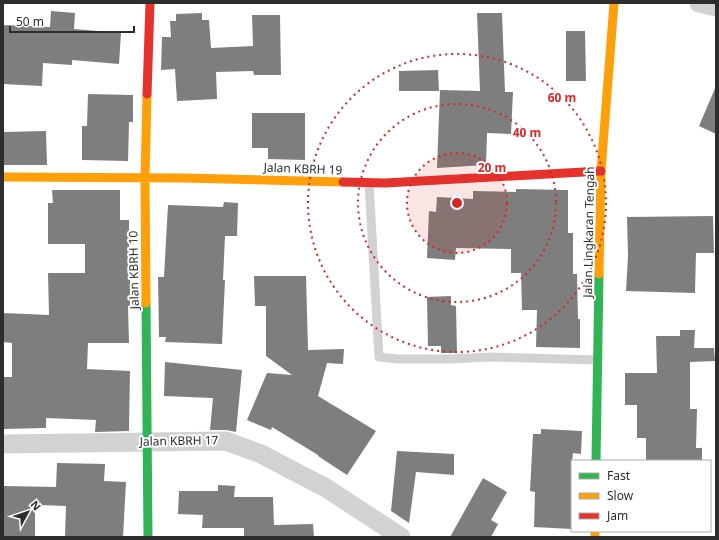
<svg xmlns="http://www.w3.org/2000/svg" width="719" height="540" font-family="'Noto Sans',sans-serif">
  <rect width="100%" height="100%" fill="#fff"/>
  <!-- building -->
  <path fill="#7e7e7e" d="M51,11L75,13L74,29L121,33L119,64L72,60V65L43,63L42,86L3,84V25L50,27Z
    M202,13V20H209L211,48L253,46L252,15H280L281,75H254L253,71L216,72L217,99L177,101L175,69L161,70L162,37H171L170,21H176V14Z
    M477,13H502L505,92H513L511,134L487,133L486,165L437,168L440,90L480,91Z
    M566,31H585L586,81H566Z
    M438,70L439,91H399V71Z
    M716,86V134L699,126Z
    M88,94L133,95V122H129L128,161L82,160V126H87Z
    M252,113H305V160L268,159V148H252Z
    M46,131L47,165H3V132Z
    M516,189L568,190V233H573V274H577L578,319H580V348L536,347L537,310H522L521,273H511V249L456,248L455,260L427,258L429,211L436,212L437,197L473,199V191L516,192Z
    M52,190H120V220H129V273H130V306H128L129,343H88L87,369L130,371L129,431L95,432L96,420L46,418V428L3,429V377H12V343L3,342V313L49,315L48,273H85V244H48V203H53Z
    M224,202L238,203L237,236H225L223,280H225L222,344L165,342L166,337H159L158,277H164L168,205L223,207Z
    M713,216L714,253H696L695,293L626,291L628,256L627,217Z
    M254,276H306L308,350L344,349L343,364L327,363L318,396L376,431L347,475L318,456V455L272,427L271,430L247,420L267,373L292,375L266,356V306H255Z
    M451,296V305L456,306L457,353H441V346H428L427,297Z
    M680,330H695L694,348H714L715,361L690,362V409H697L696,448H702V461H646V438H637V405H625V373H657L656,336H680Z
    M165,362L242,370L236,432L226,430H210L213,398L164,396Z
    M541,429L582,431L581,454L573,453L572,461V529L534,527L535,492L530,491L533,434H541Z
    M397,451L454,454V475L416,472L409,523L391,511Z
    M57,463L105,464L104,481L126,482L123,537H65L66,506L39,505V507H35V537H3V486L56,487Z
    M483,478L507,492L491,520L498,524L491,537H450Z
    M218,485L235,486L234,497H273L274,525L313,524L314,537H244V528H202L203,515L178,514L179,491H218Z"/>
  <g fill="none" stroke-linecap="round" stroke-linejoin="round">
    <!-- lane -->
    <path stroke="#d2d2d2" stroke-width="9" d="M369,183L379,357L398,359H452L490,357L598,360"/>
    <!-- street -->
    <path stroke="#d2d2d2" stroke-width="19" d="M699,3L716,7
      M3,444L226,441L261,454L326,488L401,537"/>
    <!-- fast -->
    <path stroke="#30b455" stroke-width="9" d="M146,303L148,537
      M596,461L599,274"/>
    <!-- slow -->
    <path stroke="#ff9f0a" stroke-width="9" d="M3,177L184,178L343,182
      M599,274L601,171L614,3
      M146,303L145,178L147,94
      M595,531V537"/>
    <!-- jam -->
    <path stroke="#e5322d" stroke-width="9" d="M147,94L150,3
      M343,182L385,183L601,171"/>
  </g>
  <!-- distance rings -->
  <circle cx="457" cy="203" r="50" fill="#d62828" fill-opacity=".12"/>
  <g fill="none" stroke="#d62828" stroke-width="2" stroke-dasharray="2 4">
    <circle cx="457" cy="203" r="50"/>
    <circle cx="457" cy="203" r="99"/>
    <circle cx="457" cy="203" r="149"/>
  </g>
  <g text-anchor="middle" stroke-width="4" stroke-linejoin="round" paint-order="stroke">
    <!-- street labels -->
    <g font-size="12" fill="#2d2d2d" stroke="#fff">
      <text transform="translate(303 169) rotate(2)" y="4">Jalan KBRH 19</text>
      <text transform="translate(589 232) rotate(-89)" y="4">Jalan Lingkaran Tengah</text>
      <text transform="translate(134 270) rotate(-91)" y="4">Jalan KBRH 10</text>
      <text transform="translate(179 441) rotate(-1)" y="4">Jalan KBRH 17</text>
    </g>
  </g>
  <circle cx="457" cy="203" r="6" fill="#d62828" stroke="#fff" stroke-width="2"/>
  <g font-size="12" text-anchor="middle" font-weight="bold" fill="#d62828" stroke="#fff" stroke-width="4" stroke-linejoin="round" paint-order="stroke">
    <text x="562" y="102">60 m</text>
    <text x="527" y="137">40 m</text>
    <text x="492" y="172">20 m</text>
  </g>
  <!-- border -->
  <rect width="719" height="540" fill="none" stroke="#2d2d2d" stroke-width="8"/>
  <!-- legend -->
  <rect x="571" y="460" width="140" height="72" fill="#ffffff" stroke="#ababab"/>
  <rect x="579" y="473" width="20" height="6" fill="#30b455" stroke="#ababab"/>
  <text x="607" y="480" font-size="12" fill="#2d2d2d">Fast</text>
  <rect x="579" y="493" width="20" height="6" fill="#ff9f0a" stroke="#ababab"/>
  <text x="607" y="500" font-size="12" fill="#2d2d2d">Slow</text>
  <rect x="579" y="513" width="20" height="6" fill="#e5322d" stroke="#ababab"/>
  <text x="607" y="520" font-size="12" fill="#2d2d2d">Jam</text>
  <!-- north arrow -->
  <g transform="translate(28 512) rotate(50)" stroke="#ffffff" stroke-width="3" paint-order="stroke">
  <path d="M0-3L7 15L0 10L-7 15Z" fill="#2d2d2d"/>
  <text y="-6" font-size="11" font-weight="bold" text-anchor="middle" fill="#2d2d2d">N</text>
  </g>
  <!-- scale -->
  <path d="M10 26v6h124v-6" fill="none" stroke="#2d2d2d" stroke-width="2"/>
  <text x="16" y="26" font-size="12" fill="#2d2d2d" stroke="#ffffff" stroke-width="3" paint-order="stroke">50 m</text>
</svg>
